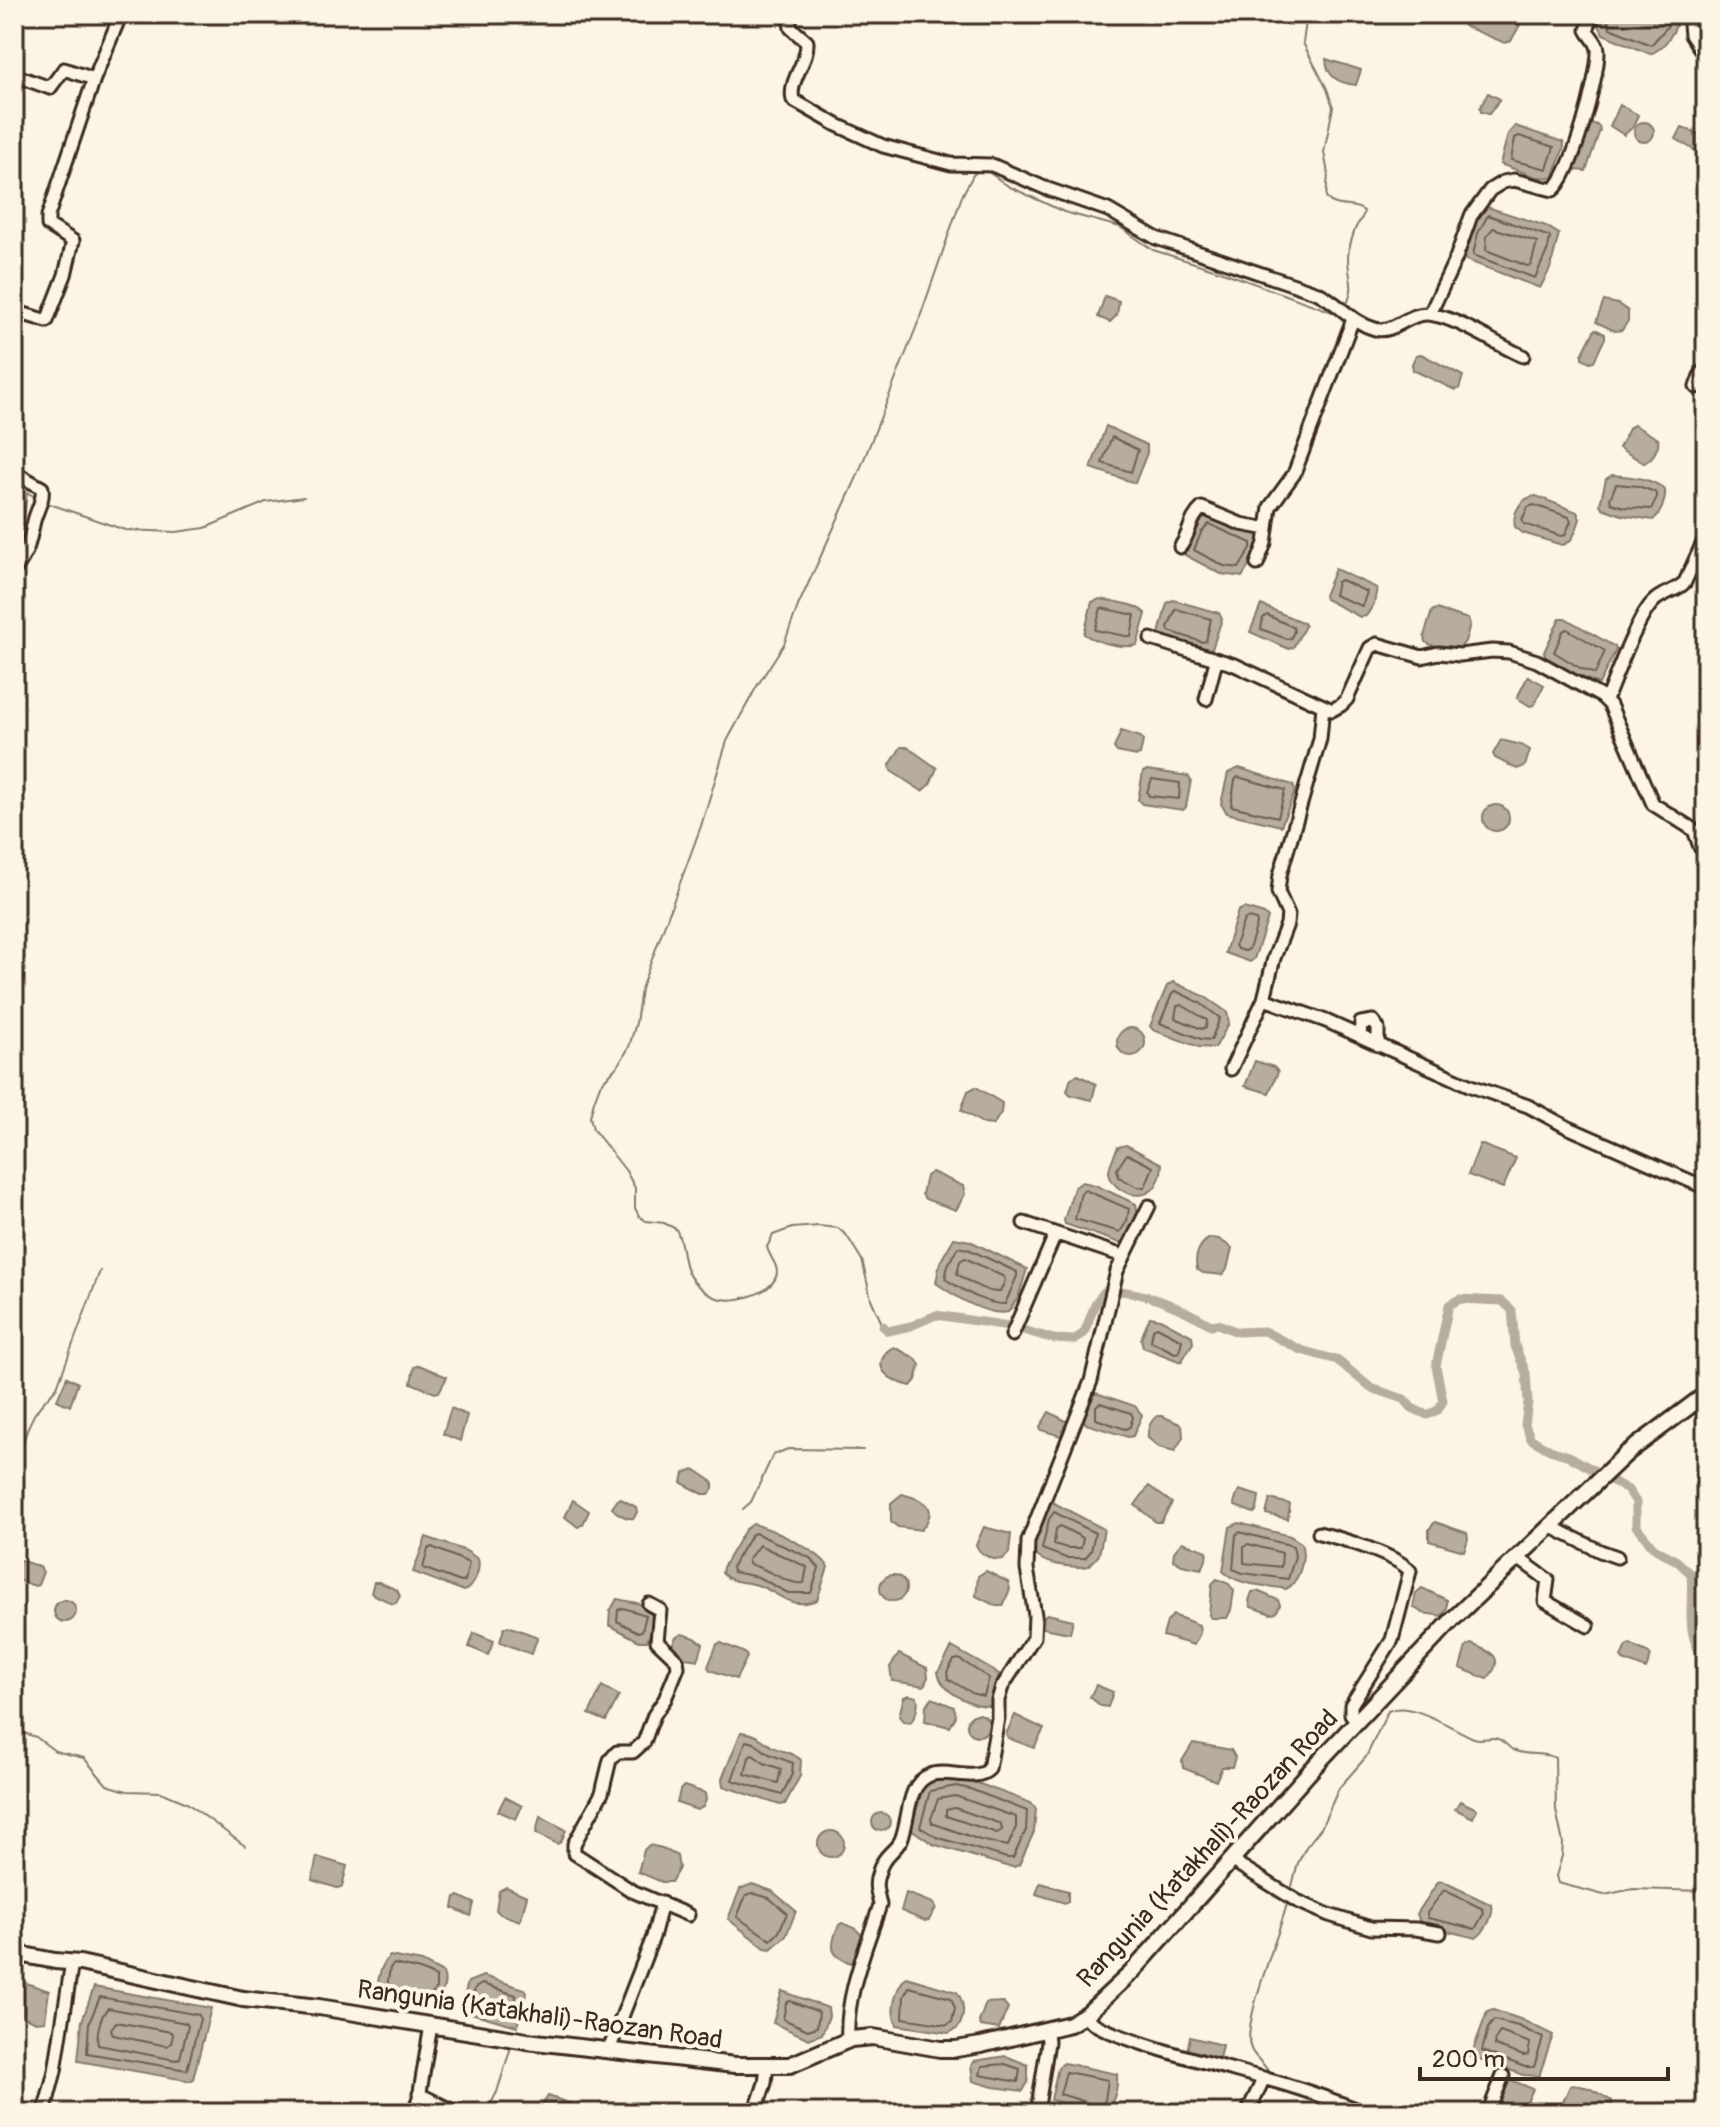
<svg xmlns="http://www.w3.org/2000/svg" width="1720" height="2127" font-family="Pangolin,sans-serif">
  <rect width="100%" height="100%" fill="#fcf5e5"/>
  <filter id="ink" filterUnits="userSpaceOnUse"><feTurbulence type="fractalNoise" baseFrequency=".0125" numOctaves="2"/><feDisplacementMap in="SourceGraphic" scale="16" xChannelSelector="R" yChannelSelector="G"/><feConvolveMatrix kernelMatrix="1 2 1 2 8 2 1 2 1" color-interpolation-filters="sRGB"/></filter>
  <g filter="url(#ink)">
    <!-- water -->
    <path fill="#b7ad9e" stroke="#85796b" stroke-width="2" d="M1466,14H1519L1521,23L1511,41L1505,43L1464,26L1462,23Z
      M1599,14H1679C1677,29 1665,49 1650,54L1603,34L1599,25Z
      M1326,59L1361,70L1356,85C1338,83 1327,77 1326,59Z
      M1488,93L1500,99L1489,114L1481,112L1480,108Z
      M1620,105L1638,115L1633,127L1624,135L1610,126Z
      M1589,122L1599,126L1600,130L1586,171L1576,170L1574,165Z
      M1634 132a10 10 0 1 1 20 0a10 10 0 1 1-20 0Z
      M1515,126L1563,142L1564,147L1553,178L1536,177L1500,164L1508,134Z
      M1682,127L1703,136L1699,150H1694L1676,139Z
      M1484,206L1546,226L1559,234L1550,269L1540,288L1466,260C1462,242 1473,220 1484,206Z
      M1105,296L1119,301L1117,315L1110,322L1098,317Z
      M1604,301L1618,304L1628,311V321L1622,330L1615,331L1596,322Z
      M1595,329L1605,334V338L1594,361L1590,362L1582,358V355Z
      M1421,354L1463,376L1459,389L1455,390L1413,370L1412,364L1416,355Z
      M1634,425L1658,439C1660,448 1652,459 1644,463L1619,448L1630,427Z
      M1106,426L1147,445V453L1135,483L1091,468Z
      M1612,475C1630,477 1651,477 1665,490C1666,500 1661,514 1653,520L1622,515L1602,508L1600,504L1606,479Z
      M1536,496L1577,512L1580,519C1576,530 1574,542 1562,545L1523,533L1515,527C1512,513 1521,497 1536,496Z
      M1207,516L1242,531L1260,535L1258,552L1242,577L1221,574L1185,555C1184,542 1195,522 1207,516Z
      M1335,569L1377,588L1374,604L1366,616L1360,617L1325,599L1324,595Z
      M1100,599C1115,602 1135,603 1146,614L1137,645C1123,649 1095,642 1084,634L1092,602Z
      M1173,600L1219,613L1222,619L1212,649L1201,650L1163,638L1159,634L1167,603Z
      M1261,605L1304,623L1305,626L1293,648L1289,649L1250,632Z
      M1436,609L1468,619L1470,624C1468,629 1467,639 1464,643C1456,654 1434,647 1425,642L1424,636L1432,611Z
      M1560,618H1565L1615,647L1616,650L1599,684L1576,675L1545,657L1544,652Z
      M1528,676L1544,685L1534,705L1530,706L1517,698Z
      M1121,731L1141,737L1143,741L1140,755L1137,756L1117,752L1114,748Z
      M1501,740L1521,745L1530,750L1525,766L1517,769L1495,758L1493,754Z
      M901,747H907L937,768L930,784L922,791L891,771L890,765Z
      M1239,768L1293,785L1295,791L1281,826L1227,813L1221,804L1228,773Z
      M1147,770L1188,776L1191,780L1186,807L1183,810L1142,804L1138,800L1143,772Z
      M1483 818a13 13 0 1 1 26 0a13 13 0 1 1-26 0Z
      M1244,908L1264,914L1268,918L1254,959L1250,962L1225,953L1238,911Z
      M1173,982L1204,996L1227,1012L1229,1023L1215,1048L1199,1047L1153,1030L1150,1026L1167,986Z
      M1117 1042a14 14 0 1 1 28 0a14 14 0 1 1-28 0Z
      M1255,1061L1274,1067L1278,1072L1269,1093L1245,1086Z
      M1078,1075L1096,1084L1092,1100L1071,1095L1067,1091L1071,1078Z
      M976,1087L1002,1103L1001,1113L993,1125L984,1124L961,1110L968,1091Z
      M1480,1144L1516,1158L1503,1188L1468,1175Z
      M1126,1145L1162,1164C1160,1213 1110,1194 1109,1172C1109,1164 1115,1154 1118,1147Z
      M932,1172L963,1186L965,1194L956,1210L925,1199L922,1194L926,1176Z
      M1082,1182L1095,1185L1136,1204C1140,1219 1132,1234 1120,1243L1065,1224L1064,1220L1074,1188Z
      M954,1238L970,1241L1027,1269L1018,1298L1008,1312C986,1317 953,1295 936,1283L940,1262Z
      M1210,1238L1219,1239L1232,1248L1227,1269L1223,1275L1203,1273L1197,1269C1194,1256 1199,1244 1210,1238Z
      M1150,1317L1160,1319L1192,1336L1193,1343L1181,1362L1143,1347L1141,1338Z
      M894,1347L915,1358L920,1365L916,1380L911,1386C903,1384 891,1380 886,1374C876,1365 884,1351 894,1347Z
      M419,1365L447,1377L439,1392L435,1393L411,1383L414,1367Z
      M67,1377L78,1383L70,1406L57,1400Z
      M1096,1393L1135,1406L1142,1415L1133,1436L1128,1437L1086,1424L1084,1420L1089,1402Z
      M451,1408L467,1415L460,1441L443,1434Z
      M1049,1412L1068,1422L1061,1436L1041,1430L1040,1427Z
      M1162,1416L1182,1425L1183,1437L1175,1451L1159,1447L1148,1438C1147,1430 1150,1421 1157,1416Z
      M694,1469L713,1482V1489L709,1494H703L682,1483L684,1473Z
      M1149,1486L1172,1503L1161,1522H1156L1135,1505Z
      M1239,1490L1259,1496L1257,1510L1254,1513L1235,1506L1234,1503Z
      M902,1494C924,1500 941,1506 921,1530L898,1527L891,1522V1503Z
      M619,1498L636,1507L637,1512L634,1518C627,1520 616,1513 612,1508Z
      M1270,1499L1290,1504L1288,1519L1266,1514Z
      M573,1500L589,1511L583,1524L578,1527L565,1517Z
      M1052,1502L1104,1529L1099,1555L1089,1566C1076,1569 1034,1565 1033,1548C1032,1540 1037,1530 1039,1523C1042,1515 1044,1507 1052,1502Z
      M1435,1522L1467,1533L1468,1539L1464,1551L1429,1541V1529Z
      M1239,1523L1290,1536L1301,1543C1306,1557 1300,1582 1286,1589C1266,1585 1238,1586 1223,1571L1230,1527Z
      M753,1524C770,1528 822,1552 828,1567L817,1600C789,1611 780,1592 757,1585C744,1581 732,1584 722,1573L723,1567L745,1530Z
      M984,1527L1011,1534L1009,1553L1003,1559C993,1561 980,1555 976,1545Z
      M426,1537L466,1551L478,1559C481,1570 474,1586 464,1591L413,1572Z
      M1182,1542L1207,1551L1206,1560L1202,1569L1182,1565L1173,1560L1174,1552Z
      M14,1558L40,1567L43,1572L38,1585L35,1586L14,1579Z
      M986,1571L1008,1582L1010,1589L1003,1606H996L976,1596L978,1576Z
      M880 1588a13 13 0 1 1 26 0a13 13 0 1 1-26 0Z
      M1217,1579L1229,1584L1234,1591L1231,1610L1227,1618H1211L1209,1615L1212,1584Z
      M374,1582H379L397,1590L400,1596L396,1603L393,1604L371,1593Z
      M1422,1588L1447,1600V1608L1442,1616L1423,1613L1413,1607L1416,1593Z
      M1257,1591L1278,1600L1280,1605L1276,1613L1271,1614L1251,1607L1249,1601L1252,1592Z
      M617,1599L641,1604L654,1612V1623L647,1641H639L609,1625L610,1611Z
      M54 1611a11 11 0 1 1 22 0a11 11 0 1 1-22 0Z
      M1047,1614L1073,1620L1070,1633L1043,1628L1044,1616Z
      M1173,1615L1199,1625L1200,1633L1194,1645L1163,1636L1167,1622Z
      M508,1626L538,1637L531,1654L500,1642L504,1628Z
      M474,1633L494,1641L488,1655L469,1647Z
      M682,1634L695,1638L703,1644L698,1660L679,1657L671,1649L675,1638Z
      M721,1643L745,1653L747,1657L736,1679L710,1670L708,1667L717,1644Z
      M1471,1644C1491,1652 1507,1657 1487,1679L1460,1668L1466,1647Z
      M1630,1644L1649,1653L1651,1656L1646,1669L1623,1660L1621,1657L1626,1646Z
      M952,1647L999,1674L991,1706C971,1706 942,1693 938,1672Z
      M899,1654L927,1668L928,1677L924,1686L892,1681L890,1667Z
      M1096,1685L1113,1692L1108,1707L1101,1706L1090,1697Z
      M602,1686L619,1696L606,1721L589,1714Z
      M909,1695L917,1697C919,1704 916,1718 910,1722L903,1721L899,1716L904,1697Z
      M932,1698L954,1707L956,1716L950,1727L925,1721L926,1705Z
      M967 1725a11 11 0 1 1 22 0a11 11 0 1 1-22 0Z
      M1015,1715L1044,1729L1034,1748L1008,1738L1006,1734Z
      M741,1732C754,1733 760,1738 771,1746C780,1752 792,1751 801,1760L800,1776L785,1804L780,1805L723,1786L722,1779Z
      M1193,1743L1231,1750L1235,1757L1232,1767H1222L1216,1781L1183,1768L1182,1761Z
      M957,1778L972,1781L1031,1803L1036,1809L1034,1832L1019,1865L1014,1867L1006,1866L933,1844L911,1829L923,1787L928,1782Z
      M684,1786L705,1793L706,1800L703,1807L697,1810L677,1803L680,1790Z
      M505,1797L522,1806L516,1819L498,1811Z
      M1460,1801L1477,1809L1473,1818L1455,1809Z
      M872 1822a9 9 0 1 1 18 0a9 9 0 1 1-18 0Z
      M540,1816L566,1830L561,1842L557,1844L536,1833Z
      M818 1844a13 13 0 1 1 26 0a13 13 0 1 1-26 0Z
      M649,1845L662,1848L677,1856L679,1868L671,1882H662L638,1872L644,1850Z
      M317,1857L347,1866L342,1887L337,1888L312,1880Z
      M1442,1881L1492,1905C1494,1916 1485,1932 1476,1938L1421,1925L1417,1914L1438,1882Z
      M1040,1883L1068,1891V1901L1065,1903L1036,1894Z
      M752,1884L772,1891L796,1911L786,1936L771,1949L765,1948L728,1919L740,1889Z
      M506,1887L527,1896L520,1921L500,1914L496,1910L499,1891Z
      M906,1893L933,1903L936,1908L929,1920L925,1921L901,1911Z
      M459,1896L474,1903L471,1916L453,1908L455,1897Z
      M842,1923L855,1928L865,1939L855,1964C829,1957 829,1947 839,1925Z
      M390,1956L422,1962L443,1973C448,1985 441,1995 434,2005L424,2006L379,1992C376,1981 381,1964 390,1956Z
      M14,1974L23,1982L49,1991L45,2021L36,2022L14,2013Z
      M483,1976L525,1989L527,1992L517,2026L467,2012L463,2001L468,1982Z
      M906,1977L957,1992C965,2003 965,2017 958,2028L949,2033L897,2025C889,2011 896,1988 906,1977Z
      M94,1987L211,2008L193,2079L191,2081L78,2061L82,2021Z
      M782,1991L828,2008L829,2016L822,2034L809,2039L773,2023Z
      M1003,2002L1008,2008L999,2029L981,2026L979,2022L986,2003Z
      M1493,2010L1520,2019L1553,2035L1539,2076L1523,2075L1471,2056L1487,2012Z
      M1190,2037L1222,2045L1219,2059L1188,2052L1187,2051Z
      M1006,2056L1028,2065V2082L1023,2091L993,2087L973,2081L971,2065L974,2061Z
      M1064,2063L1117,2074C1118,2088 1114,2111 1098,2113L1051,2100L1058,2067Z
      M1511,2080L1533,2089L1522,2113H1509L1511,2107L1500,2102L1507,2081Z
      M1575,2085L1589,2088L1612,2101L1611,2113H1576L1564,2107L1563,2102L1570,2086Z
      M548,2096L598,2113H537Z"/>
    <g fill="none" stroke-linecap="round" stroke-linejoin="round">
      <!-- shore -->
      <path stroke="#6d5e51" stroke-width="2" d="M1606,14L1610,28L1651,45L1667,27L1672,14
        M1519,136L1554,147L1547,169L1511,160L1515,138Z
        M1488,215L1550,237L1548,249L1535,278L1473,255L1478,233Z
        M1493,228L1537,242L1531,265L1527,266L1486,250L1487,236Z
        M1112,437L1138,450L1131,472L1102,463Z
        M1616,484L1638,486L1655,492L1657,497L1651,509L1624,507L1611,503L1610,499Z
        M1534,505L1569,517L1571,521L1565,535L1561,536L1524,524L1522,520L1528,507Z
        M1209,524L1251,543V548L1239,568L1224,566L1194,550L1201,533Z
        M1341,580L1367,592L1362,606L1334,595L1337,582Z
        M1101,608L1135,615L1131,637L1095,630Z
        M1176,609L1211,619L1206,641L1202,642L1169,631L1168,627Z
        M1267,615L1293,627L1294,631L1291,638L1287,639L1261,629L1263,618Z
        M1567,629L1605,651L1595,674L1580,668L1554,652L1563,631Z
        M1238,777L1285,790L1278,817L1231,806L1235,780Z
        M1152,779L1180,783L1179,799L1149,796L1147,792Z
        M1248,918L1256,920L1257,924L1249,949L1245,951L1237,949L1235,945L1244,920Z
        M1176,991L1200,1003L1220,1018L1211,1040L1201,1039L1160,1023L1172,994Z
        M1182,1005L1207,1020L1206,1027L1202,1029L1175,1018L1177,1006Z
        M1127,1154L1153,1167L1145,1187H1137L1119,1177L1117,1169Z
        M1085,1190L1129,1209L1127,1221L1120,1232L1075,1219L1081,1193Z
        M958,1247L968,1249L1017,1272V1276L1005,1304C985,1305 962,1289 945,1279L948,1265Z
        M965,1258L1004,1277L1005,1281L1000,1292C986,1293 970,1282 957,1274L960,1261Z
        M1157,1327L1182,1340L1179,1352L1175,1353L1151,1341L1153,1329Z
        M1100,1403L1131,1413L1133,1417L1130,1427L1125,1429L1096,1419V1406Z
        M1054,1512L1095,1533L1091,1551L1085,1558H1066L1042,1549L1049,1519Z
        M1060,1526L1083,1538L1081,1548H1067L1054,1544L1056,1529Z
        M1239,1532L1293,1546L1295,1556L1288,1579L1243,1573L1233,1569L1236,1535Z
        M755,1533L810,1558L819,1568L811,1593H788L758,1577L733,1572L732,1567L751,1535Z
        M1248,1544L1282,1553L1281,1567L1244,1563V1547Z
        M759,1545L807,1567L804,1583C789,1586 767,1568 749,1564L748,1560Z
        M432,1547L469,1563L465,1581L461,1582L423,1568L428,1549Z
        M623,1608L646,1615L642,1631L638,1632L617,1621L618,1610Z
        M959,1659L989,1678L984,1696L974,1694L948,1679L947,1672L954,1660Z
        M746,1741L754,1743L769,1754L793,1763L792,1774L782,1795L732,1780Z
        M753,1755L764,1763L781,1769L778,1783L745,1774L749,1757Z
        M956,1786L970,1789L1027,1811L1026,1830L1013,1858H1007L936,1837L920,1827L930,1791Z
        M955,1796L1016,1817V1827L1008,1846L980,1840L932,1823L931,1819L938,1799Z
        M955,1808L1001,1824L1002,1830L997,1833L946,1816V1810Z
        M1444,1890L1483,1909L1484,1913L1475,1929L1428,1918L1427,1913Z
        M752,1893L769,1898L787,1913L779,1932L771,1940L737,1917L746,1895Z
        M394,1964L420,1970L436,1977V1988L430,1997L425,1998L387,1987L390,1968Z
        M482,1984L516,1995L513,2015L472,2005L475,1988Z
        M909,1987L951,1998L955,2008L952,2022L947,2025L903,2018L904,1996Z
        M100,1997L199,2015L200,2019L187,2070L87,2053L89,2023Z
        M790,2001L819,2012L817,2027L808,2030L783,2019L786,2003Z
        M108,2008L186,2023L188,2026L180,2058L176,2060L98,2045C96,2034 100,2016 108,2008Z
        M1494,2020L1518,2026L1543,2038L1534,2067H1525L1482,2051L1488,2028Z
        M116,2022L171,2032L173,2035L171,2043L167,2046L113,2035L111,2029Z
        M1500,2032L1530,2043L1528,2055L1524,2056L1495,2046L1494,2041Z
        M1005,2064L1020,2069L1018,2082L980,2075L982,2066Z
        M1091,2113L1093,2111L1086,2102L1060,2094L1066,2072L1108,2080L1105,2100L1097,2111L1099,2113"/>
      <!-- stream -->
      <path stroke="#85796b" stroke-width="2" d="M1307,14L1303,43L1327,89L1333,107L1324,152L1328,174L1326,198C1337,210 1353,202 1364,211C1363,219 1360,220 1356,227C1353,234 1348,250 1348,258C1348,281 1357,284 1345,308
        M14,485L37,498
        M47,503L125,530L176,532L205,528L266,502L304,497
        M14,553L22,535L27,493
        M883,1326L871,1299L862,1260L847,1236L838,1228L819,1226L792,1228L773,1235L767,1247C769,1257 780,1266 776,1277C768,1296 731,1304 714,1297C706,1294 700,1288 694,1282C680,1266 685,1246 676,1229L664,1223L646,1221L639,1216L635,1208V1188L626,1171L593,1129L590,1117L594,1101L600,1085L620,1063L629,1047L636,1023L641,989L701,826L727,741L757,686L784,644L798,606L857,477L919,320L962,196L973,175L978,171H987L1008,186L1064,212L1120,227L1153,250L1220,271L1338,314
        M14,1465C23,1452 23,1437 30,1423C36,1408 47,1399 57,1387L100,1271
        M743,1509L751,1502L773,1455L788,1449L863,1450
        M14,1730L36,1737L55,1751L84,1758L107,1785L127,1791L161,1792L187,1803L245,1846
        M1291,1890L1298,1863L1306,1847L1321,1828L1339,1788L1366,1757L1388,1711C1411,1700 1452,1729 1474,1738C1483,1741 1490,1736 1498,1739C1504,1741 1508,1747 1513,1750C1527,1757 1543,1751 1555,1758L1556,1810L1563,1843L1562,1856L1556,1876L1558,1883L1604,1895L1633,1889L1706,1891
        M1270,2076C1267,2063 1253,2059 1250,2046C1243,2019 1281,1931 1288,1900
        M486,2113L497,2092L511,2047
        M1256,2113L1268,2086"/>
      <!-- canal -->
      <path stroke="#b7ad9e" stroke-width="9" d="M883,1326L888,1331L911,1326L936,1315L1009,1326L1054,1339L1074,1340L1084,1333L1096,1302L1104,1292C1135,1286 1184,1309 1211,1325L1218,1324L1237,1332L1264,1331L1301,1350L1337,1360L1371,1388L1404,1399L1412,1408L1427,1415L1438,1410L1443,1401L1436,1366L1449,1305L1460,1299L1502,1301L1512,1310L1515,1346L1526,1373L1528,1402L1525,1425L1531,1439L1550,1450L1569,1456L1628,1490L1636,1502V1526L1654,1548L1677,1561L1691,1574C1694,1611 1683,1629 1706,1663"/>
      <defs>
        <path id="minor" d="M789,14L791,28L807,42C808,63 788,80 793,100L837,125L883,146L951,164L992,165L1045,188L1108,210L1156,238L1318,293C1339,303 1352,323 1375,329C1394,334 1408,313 1427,314C1453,315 1497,345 1523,356
          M1689,14L1691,35L1706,57
          M14,75L50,88L64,69L94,79
          M14,311L47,321L65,275L73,241L48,225V216L94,79L121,14
          M1430,314L1456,258L1471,216L1490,190L1503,182L1514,180L1553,190C1572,176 1598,78 1598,52C1599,43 1591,38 1587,30L1593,14
          M1696,387L1700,376L1706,368
          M14,472L42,488C44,500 37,509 34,521C28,546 30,548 14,571
          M1180,547C1190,535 1189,519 1202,508L1241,524L1267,529
          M1257,564L1265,543L1270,507L1294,474L1353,319
          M1151,639L1235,665L1332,710L1341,705L1347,699L1370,648L1377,644L1422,657L1438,653L1460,655L1492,651L1509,652L1537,661L1602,697L1610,705L1653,804L1694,830L1700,847L1706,852
          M1206,699L1216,661
          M1606,700C1616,676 1637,618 1653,602C1662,592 1676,592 1685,582L1706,536
          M1264,999L1326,1021L1471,1086L1528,1106L1567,1127L1706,1188
          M1360,1036L1361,1023L1373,1021L1378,1028V1045
          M1231,1069L1264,999L1274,958L1287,924L1288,914L1278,892L1280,875L1320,739L1323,706
          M1024,1223L1123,1256
          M1012,1335L1055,1235
          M1550,1526L1600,1551L1617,1557
          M1319,1533C1340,1538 1397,1555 1410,1571L1392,1640L1351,1705V1714L1357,1721
          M1518,1558L1548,1580L1545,1601L1588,1626
          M649,1604L660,1610L657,1641L677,1660L678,1667L665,1699L654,1715L644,1742L633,1752H617L610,1760L602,1793L574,1844V1853L632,1891L688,1915
          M1231,1860L1297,1901L1329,1915L1371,1928L1416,1929L1440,1933
          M1084,2016C1104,2039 1230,2068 1266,2079C1300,2088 1333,2100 1366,2113
          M848,2040C845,1995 867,1946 880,1905C878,1894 874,1886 878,1875C883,1854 894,1853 901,1840C910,1819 906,1784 930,1775C947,1768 976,1783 989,1769L998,1718V1700L1002,1687L1034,1637L1035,1615L1027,1569L1028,1541L1091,1381L1117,1271L1149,1206
          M609,2050L653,1937L662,1903
          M419,2094L457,2113
          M1037,2110L1052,2113
          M44,2113L55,2071L72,1962
          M413,2113L419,2098L431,2025
          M755,2113L765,2083L767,2065
          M1037,2113L1048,2042L1047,2031
          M1247,2113L1264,2078
          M1488,2113L1503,2076"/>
        <path id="major" d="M14,1953L55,1961L80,1963L243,1999L319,2007L527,2041L735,2065H790L851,2039L873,2037L940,2049H956L981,2045L1070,2024L1088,2013L1132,1972L1313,1768L1453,1619L1627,1453L1706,1394"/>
      </defs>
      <!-- minor casing -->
      <use href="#minor" stroke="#3b2a1e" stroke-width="17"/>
      <!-- major casing -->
      <use href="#major" stroke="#3b2a1e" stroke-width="20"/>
      <!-- minor -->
      <use href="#minor" stroke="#fcf5e5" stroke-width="11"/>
      <!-- major -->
      <use href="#major" stroke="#fcf5e5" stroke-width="14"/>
    </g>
  </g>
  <g text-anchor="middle" stroke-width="8" stroke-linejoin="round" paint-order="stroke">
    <!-- street labels -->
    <g font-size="26" fill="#3b2a1e" stroke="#fcf5e5">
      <text transform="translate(1207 1848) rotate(-47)" y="9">Rangunia (Katakhali)-Raozan Road</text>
      <text transform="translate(540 2014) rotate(8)" y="9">Rangunia (Katakhali)-Raozan Road</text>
    </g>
  </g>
  <!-- margin -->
  <rect width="1720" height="2127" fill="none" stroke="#fcf5e5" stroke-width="48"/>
  <rect x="24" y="24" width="1672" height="2079" fill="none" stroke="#3b2a1e" stroke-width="3" filter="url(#ink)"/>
  <!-- scale -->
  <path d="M1420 2067v12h248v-12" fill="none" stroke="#3b2a1e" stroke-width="4"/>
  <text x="1432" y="2067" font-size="24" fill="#3b2a1e" stroke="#fcf5e5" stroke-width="6" paint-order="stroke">200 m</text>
</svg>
